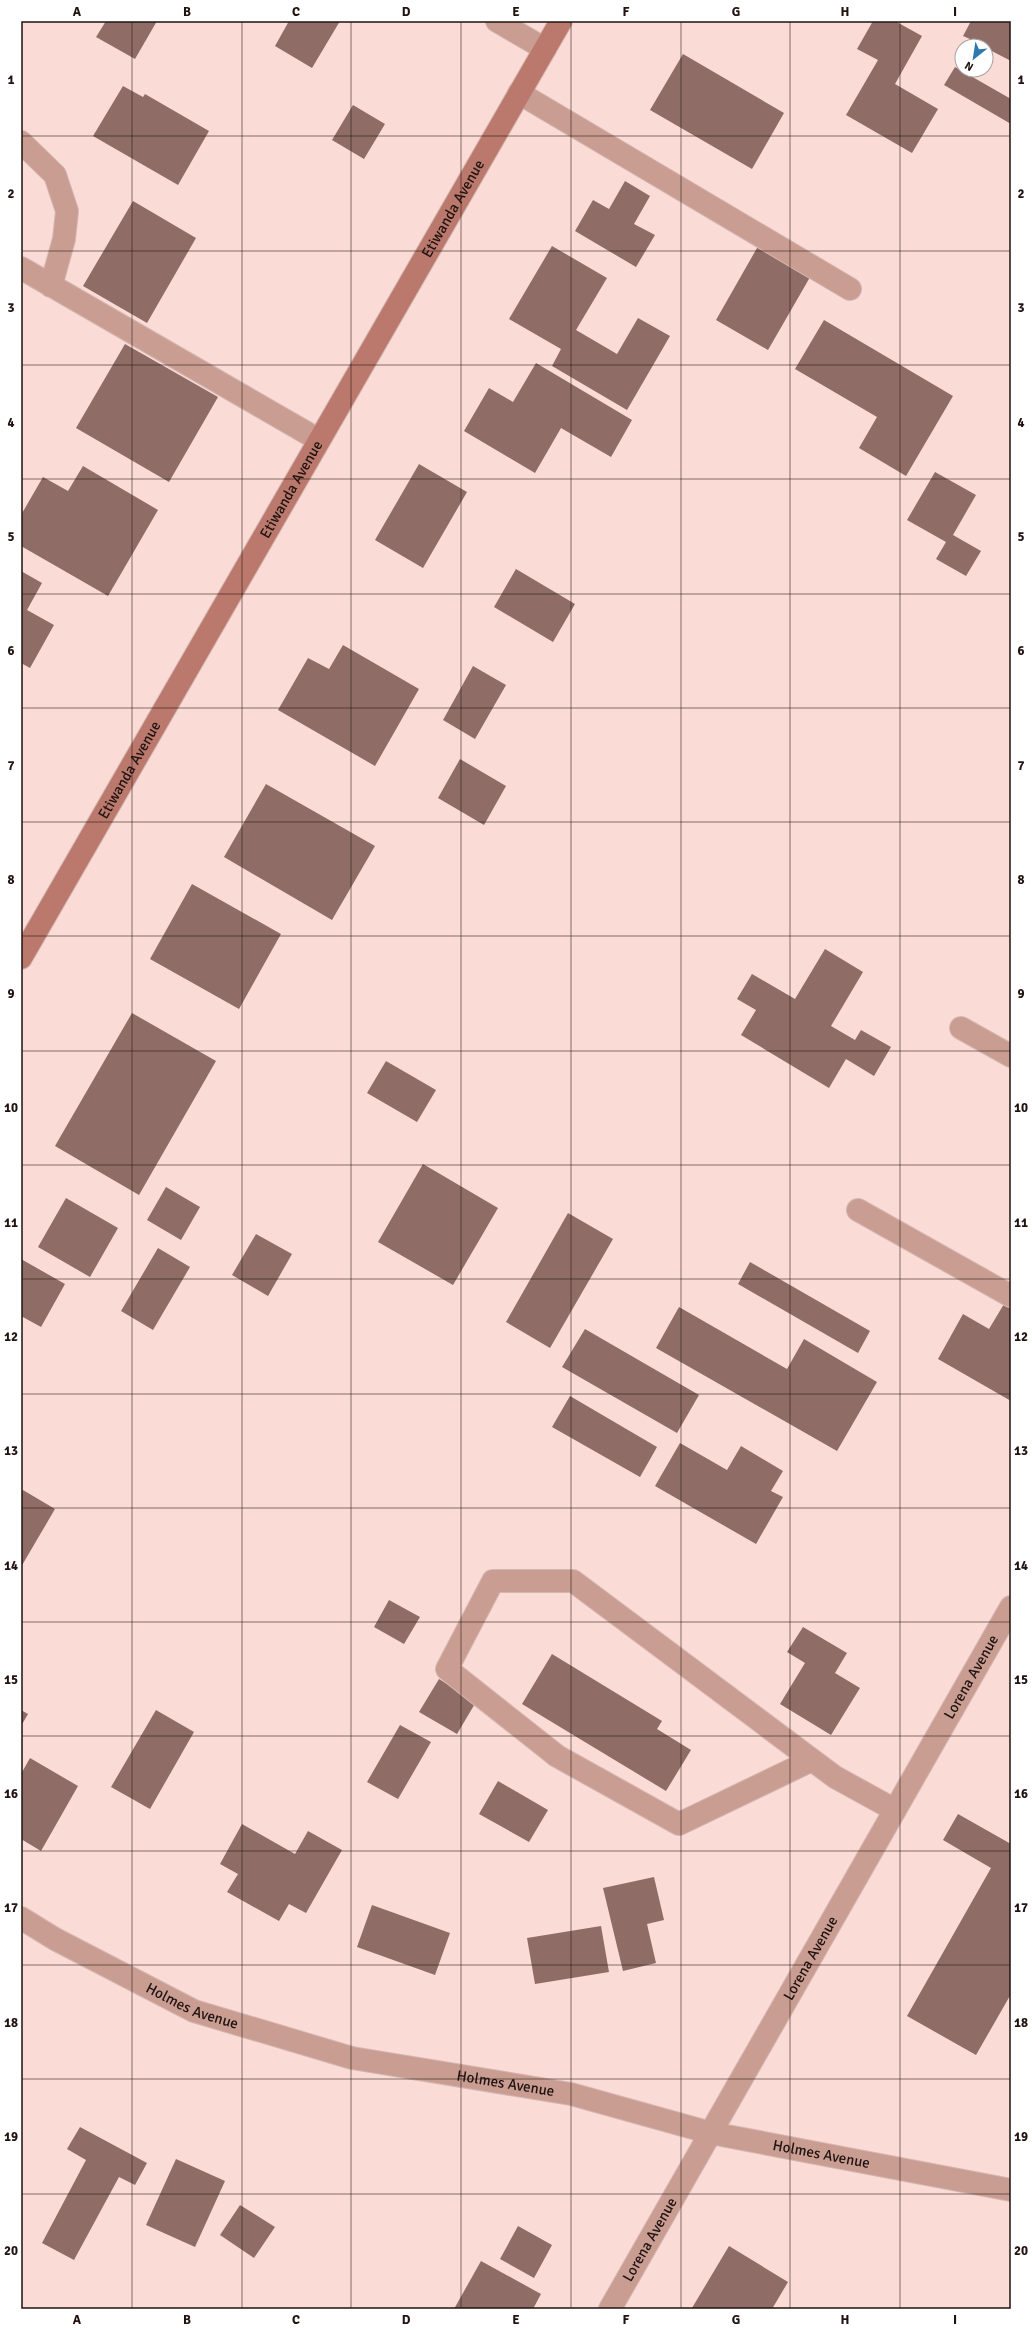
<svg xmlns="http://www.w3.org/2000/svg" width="1032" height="2330" font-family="Signika,sans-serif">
  <rect width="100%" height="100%" fill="#fbdbd5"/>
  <!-- building -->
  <path fill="#8f6d66" d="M106,21H157L135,59L96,37Z
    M289,21H340L312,68L275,46Z
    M873,21H895L922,36L895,84L938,109L912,153L846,115L878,60L857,49Z
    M971,21H1011V61L986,48V46L963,36Z
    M683,54L784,113L752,169L650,110Z
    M955,67L1011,99V124L944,85Z
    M123,86L143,97L145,94L209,131L178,185L93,136Z
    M353,105L385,124L364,159L332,140Z
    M625,181L650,196L634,224L655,235L636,267L575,231L593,200L609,209Z
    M133,201L196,238L147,323L83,286Z
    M761,241L813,272L768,350L716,320Z
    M552,246L607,278L576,330L617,354L638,318L670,336L627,410L552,366L561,349L509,319Z
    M824,320L953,396L906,476L859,448L877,417L795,369Z
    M125,344L218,397L169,482L76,428Z
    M536,363L632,420L611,457L561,428L535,473L464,431L489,388L513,402Z
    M419,464L467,492L423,568L375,540Z
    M83,466L158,510L108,596L21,546V515L43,477L68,491Z
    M935,472L976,495L953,535L981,551L966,576L936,559L946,542L907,520Z
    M516,569L575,604L553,642L494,607Z
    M21,571L42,583L27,610L54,625L30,668L21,663Z
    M343,645L419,689L375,766L278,710L308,658L329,669Z
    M473,666L506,685L475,739L443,720Z
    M460,759L506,786L484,825L438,798Z
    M266,784L375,846L332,920L224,857Z
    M192,884L281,934L239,1009L150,959Z
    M825,949L863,972L831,1026L855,1040L861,1030L891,1047L874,1076L846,1059L829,1088L741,1035L756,1010L737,999L752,974L795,999Z
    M132,1013L216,1061L139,1195L55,1146Z
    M386,1061L436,1090L417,1122L367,1093Z
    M423,1164L498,1208L453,1285L378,1242Z
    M166,1187L200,1207L181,1240L147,1220Z
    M66,1198L118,1228L90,1277L38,1247Z
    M568,1213L613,1239L550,1348L506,1322Z
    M256,1234L292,1254L268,1296L232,1275Z
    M158,1248L190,1267L153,1330L121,1311Z
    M21,1259L65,1284L41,1327L21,1316Z
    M750,1262L870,1331L858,1353L738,1284Z
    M1004,1304L1011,1308V1401L938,1359L963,1314L989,1329Z
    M679,1307L787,1369L804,1339L877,1382L837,1451L656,1348Z
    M585,1329L699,1395L677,1433L562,1367Z
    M570,1396L657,1447L640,1477L552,1427Z
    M680,1443L727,1470L741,1446L783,1471L771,1491L783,1497L756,1544L655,1486Z
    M23,1490L55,1509L21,1567V1494Z
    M389,1600L420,1617L404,1644L374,1627Z
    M803,1627L847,1653L835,1673L860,1688L831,1735L780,1704L805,1663L787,1652Z
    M552,1654L662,1721L657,1729L691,1750L666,1791L522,1704Z
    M439,1679L476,1702L457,1734L419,1712Z
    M21,1710L28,1714L21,1726Z
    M156,1710L194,1732L150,1809L111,1787Z
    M400,1725L431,1742L398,1799L367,1782Z
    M30,1758L78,1786L41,1851L21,1839V1774Z
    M498,1781L548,1810L529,1842L479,1814Z
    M958,1814L1011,1844V1994L976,2055L907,2016L991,1868L943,1840Z
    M242,1824L295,1854L308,1831L342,1850L306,1913L289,1904L279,1921L227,1892L238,1874L220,1864Z
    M654,1877L664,1920L647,1924L656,1963L623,1971L603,1888Z
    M372,1905L450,1933L435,1975L357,1947Z
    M601,1926L609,1972L535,1984L527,1938Z
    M80,2127L147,2163L135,2185L119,2177L74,2260L42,2243L86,2160L67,2149Z
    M176,2159L225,2181L195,2247L146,2225Z
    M240,2205L275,2227L254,2258L220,2235Z
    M518,2226L552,2245L534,2278L500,2259Z
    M729,2246L788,2282L772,2309L692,2308Z
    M481,2261L541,2294L533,2309H454Z"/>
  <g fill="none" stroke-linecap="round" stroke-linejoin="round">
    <defs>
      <path id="lane" d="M497,21L545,49
        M519,93L850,289
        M21,142L55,175L67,211L64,239L51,286
        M21,268L319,440
        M961,1028L1011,1056
        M858,1210L1011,1296
        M812,1760L679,1824L557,1756L447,1669L493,1581H573L835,1777L895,1810"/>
      <g id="street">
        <path id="s1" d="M21,1918L55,1939L194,2011L352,2058L571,2094L711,2133L1011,2190"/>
        <path id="s2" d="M610,2309L1011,1607"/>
      </g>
      <g id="secondary">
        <path id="s3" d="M21,958L561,21"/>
      </g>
    </defs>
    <!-- lane casing -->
    <use href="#lane" stroke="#d4b7b2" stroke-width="24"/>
    <!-- street casing -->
    <use href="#street" stroke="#d4b7b2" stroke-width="24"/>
    <!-- secondary casing -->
    <use href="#secondary" stroke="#d4b7b2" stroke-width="24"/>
    <!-- lane -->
    <use href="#lane" stroke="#ca9d93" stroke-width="22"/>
    <!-- street -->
    <use href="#street" stroke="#ca9d93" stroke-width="22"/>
    <!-- secondary -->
    <use href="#secondary" stroke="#ba796c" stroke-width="22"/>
  </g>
  <!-- grid -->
  <path fill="none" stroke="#201310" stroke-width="1" stroke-opacity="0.55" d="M132,21V2309M242,21V2309M351,21V2309M461,21V2309M571,21V2309M681,21V2309M790,21V2309M900,21V2309M21,136H1011M21,251H1011M21,365H1011M21,479H1011M21,594H1011M21,708H1011M21,822H1011M21,936H1011M21,1051H1011M21,1165H1011M21,1279H1011M21,1394H1011M21,1508H1011M21,1622H1011M21,1736H1011M21,1851H1011M21,1965H1011M21,2079H1011M21,2194H1011"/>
  <g text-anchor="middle" stroke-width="3" stroke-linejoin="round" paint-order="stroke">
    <!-- street labels -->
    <g font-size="15" fill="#201310" stroke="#fff">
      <text dy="5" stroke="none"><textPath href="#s3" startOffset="865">Etiwanda Avenue</textPath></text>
      <text dy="5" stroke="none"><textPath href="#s3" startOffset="541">Etiwanda Avenue</textPath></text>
      <text dy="5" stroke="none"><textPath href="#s3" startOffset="217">Etiwanda Avenue</textPath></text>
      <text dy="5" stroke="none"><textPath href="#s2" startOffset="728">Lorena Avenue</textPath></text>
      <text dy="5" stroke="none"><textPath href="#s2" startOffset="404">Lorena Avenue</textPath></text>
      <text dy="5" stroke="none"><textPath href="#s1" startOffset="193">Holmes Avenue</textPath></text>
      <text dy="5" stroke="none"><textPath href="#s1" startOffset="517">Holmes Avenue</textPath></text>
      <text dy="5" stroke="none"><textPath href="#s1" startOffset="841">Holmes Avenue</textPath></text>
      <text dy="5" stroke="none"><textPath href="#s2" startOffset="80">Lorena Avenue</textPath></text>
    </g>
  </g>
  <!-- border -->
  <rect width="1032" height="2330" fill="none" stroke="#ffffff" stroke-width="44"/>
  <!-- north arrow -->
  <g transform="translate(974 58) rotate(210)"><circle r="19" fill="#ffffff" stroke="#a6a19f"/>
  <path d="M0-3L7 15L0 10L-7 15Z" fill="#2e7aad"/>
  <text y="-6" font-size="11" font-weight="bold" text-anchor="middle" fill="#201310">N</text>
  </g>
  <rect x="22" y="22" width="988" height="2286" fill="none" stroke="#201310" stroke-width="1.5"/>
  <g font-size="13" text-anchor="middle" font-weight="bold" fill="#201310">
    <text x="77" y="16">A</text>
    <text x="187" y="16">B</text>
    <text x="296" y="16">C</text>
    <text x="406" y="16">D</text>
    <text x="516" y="16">E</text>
    <text x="626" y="16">F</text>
    <text x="736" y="16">G</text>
    <text x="845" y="16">H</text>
    <text x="955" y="16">I</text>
    <text x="11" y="84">1</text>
    <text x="1021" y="84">1</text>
    <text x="11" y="198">2</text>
    <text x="1021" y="198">2</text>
    <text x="11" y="312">3</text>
    <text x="1021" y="312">3</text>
    <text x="11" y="427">4</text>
    <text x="1021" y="427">4</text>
    <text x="11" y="541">5</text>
    <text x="1021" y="541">5</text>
    <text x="11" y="655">6</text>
    <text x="1021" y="655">6</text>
    <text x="11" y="770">7</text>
    <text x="1021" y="770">7</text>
    <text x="11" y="884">8</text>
    <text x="1021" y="884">8</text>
    <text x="11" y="998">9</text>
    <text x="1021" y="998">9</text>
    <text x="11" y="1112">10</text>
    <text x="1021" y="1112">10</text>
    <text x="11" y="1227">11</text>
    <text x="1021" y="1227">11</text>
    <text x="11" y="1341">12</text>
    <text x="1021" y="1341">12</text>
    <text x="11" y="1455">13</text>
    <text x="1021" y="1455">13</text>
    <text x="11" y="1570">14</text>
    <text x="1021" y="1570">14</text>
    <text x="11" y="1684">15</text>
    <text x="1021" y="1684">15</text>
    <text x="11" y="1798">16</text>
    <text x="1021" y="1798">16</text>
    <text x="11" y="1912">17</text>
    <text x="1021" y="1912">17</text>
    <text x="11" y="2027">18</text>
    <text x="1021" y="2027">18</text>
    <text x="11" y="2141">19</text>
    <text x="1021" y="2141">19</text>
    <text x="11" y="2255">20</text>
    <text x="1021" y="2255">20</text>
    <text x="77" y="2324">A</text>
    <text x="187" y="2324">B</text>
    <text x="296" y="2324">C</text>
    <text x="406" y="2324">D</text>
    <text x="516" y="2324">E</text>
    <text x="626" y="2324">F</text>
    <text x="736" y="2324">G</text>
    <text x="845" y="2324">H</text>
    <text x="955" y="2324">I</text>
  </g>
</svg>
